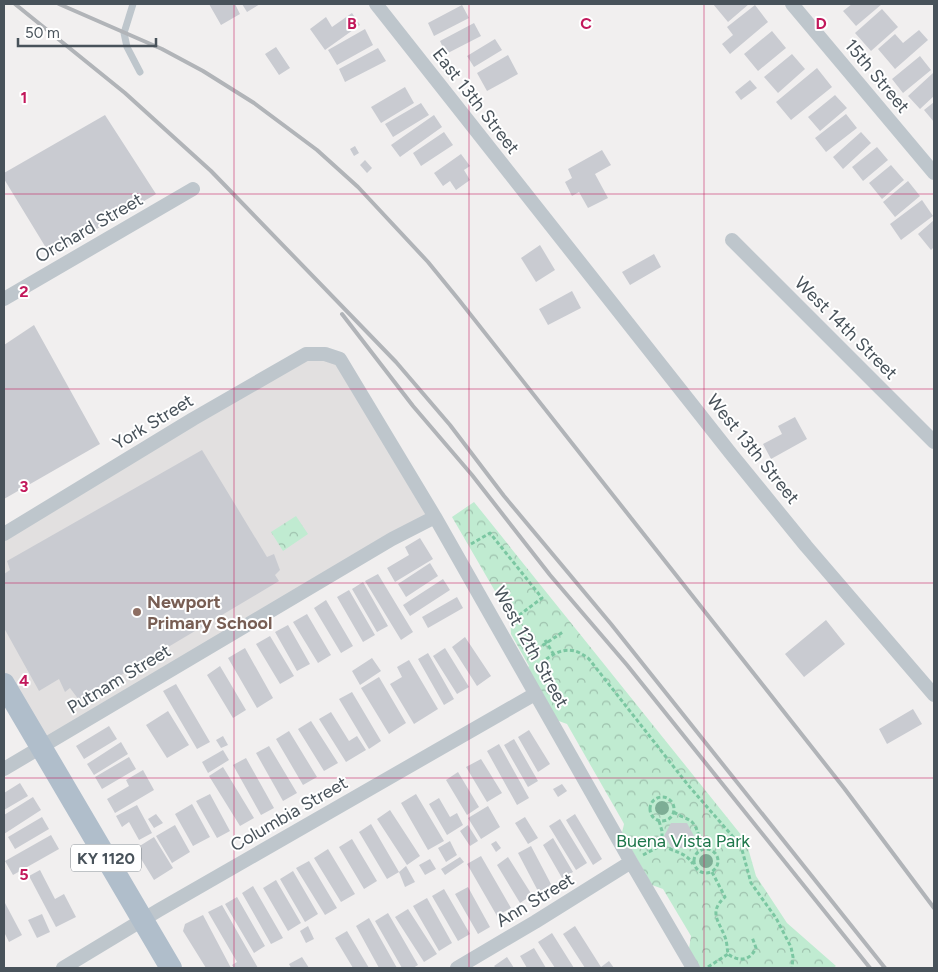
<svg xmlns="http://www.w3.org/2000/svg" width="938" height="972" font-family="Figtree,sans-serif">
  <defs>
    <pattern id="park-crowns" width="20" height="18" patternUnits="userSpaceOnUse" patternTransform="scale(1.25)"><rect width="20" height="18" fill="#c0ebd1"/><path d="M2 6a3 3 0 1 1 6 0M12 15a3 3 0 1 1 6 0" fill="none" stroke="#9ec1ad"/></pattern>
  </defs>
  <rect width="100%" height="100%" fill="#f1efef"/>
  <!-- education -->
  <path fill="#e2e0e0" d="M306,354L340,359L435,517L41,747L4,684V534Z"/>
  <!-- park -->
  <path fill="url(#park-crowns)" d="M474,502L746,841L756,876L787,923L836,966L833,968H700L689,949L691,936L663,889L652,885L622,833L624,824L623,822L567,724L556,720L527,668L529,666L511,634L510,617L452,517Z
    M296,516L308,534L283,551L271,532Z"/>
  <!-- building -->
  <path fill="#c9cbd1" d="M209,4H235L240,14L221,25Z
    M242,4H260L247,12Z
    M713,4H749L728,22Z
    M852,4H882L856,26L843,11Z
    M462,5L469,18L434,36L428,23Z
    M755,5L768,22L730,54L722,44L733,35L727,27Z
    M882,9L898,27L871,51L855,33Z
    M352,13L360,25L325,50L310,29L326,17L332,27Z
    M474,23L481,36L446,54L440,41Z
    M365,29L373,45L337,65L328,50Z
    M919,30L928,40L895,69L878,49L895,34L903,43Z
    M772,31L786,48L758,71L744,54Z
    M495,39L502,50L474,67L467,56Z
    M276,47L290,68L279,75L265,54Z
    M378,48L386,61L345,82L339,69Z
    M792,54L805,69L778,93L764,77Z
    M508,55L518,74L487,91L477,73Z
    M920,56L931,70L903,93L892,79Z
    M817,68L832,87L791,120L776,102Z
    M933,73L934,96L920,109L908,96Z
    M750,80L757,88L741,100L735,92Z
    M405,87L414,103L381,123L371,107Z
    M835,95L847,108L820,131L808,117Z
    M934,102V122L924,110Z
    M421,103L429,115L393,137L385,124Z
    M846,114L857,128L826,152L815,138Z
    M105,115L156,194L51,256L4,179V173Z
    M434,115L442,127L400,157L391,145Z
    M444,132L453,145L421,166L413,153Z
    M861,132L871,143L843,169L833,157Z
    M355,146L359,153L354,156L350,149Z
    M877,147L888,160L863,181L852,167Z
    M602,150L611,165L595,174L608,198L588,208L579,192L572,196L565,182L572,178L568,169Z
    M461,154L470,166L464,170L470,180L456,190L450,181L443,186L434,173Z
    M365,160L372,168L367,173L360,165Z
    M891,165L904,180L882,199L869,183Z
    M908,181L920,196L895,217L883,202Z
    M922,200L933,216L901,240L890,224Z
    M934,220V247L931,250L918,234Z
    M540,245L555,270L536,282L521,258Z
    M654,254L661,267L630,285L622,272Z
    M572,291L581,308L548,325L539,309Z
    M34,325L100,444L4,499V345Z
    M795,417L807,439L771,459L763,444L782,434L778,426Z
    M202,450L267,557L274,554L280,570L275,575L279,581L79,700L70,688L65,692L59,679L39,691L4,628V574L10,570L7,561Z
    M420,538L433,559L395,582L387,568L409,555L405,547Z
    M430,563L438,576L406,597L398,584Z
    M378,574L413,632L401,640L365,581Z
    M443,579L450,590L410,616L403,605Z
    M363,582L388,626L377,632L352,589Z
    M349,590L375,635L363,642L337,597Z
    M457,597L463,608L428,628L422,617Z
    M326,600L353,646L341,653L314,608Z
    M307,614L331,655L318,663L293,622Z
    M826,620L845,644L804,677L785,654Z
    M288,625L310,664L297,671L275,632Z
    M270,636L294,676L280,684L256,644Z
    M465,637L491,676L477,686L452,647Z
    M245,648L273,698L257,708L228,658Z
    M445,648L469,687L457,694L433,656Z
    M428,653L454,699L444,705L418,659Z
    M372,658L381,671L360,685L352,671Z
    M409,660L438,709L414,724L390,684L402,677L397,667Z
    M220,666L246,710L233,718L207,675Z
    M379,677L406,723L389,734L361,688Z
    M176,684L210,742L197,749L163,691Z
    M352,692L381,741L369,749L339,699Z
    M913,709L922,724L887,744L879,729Z
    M168,711L189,745L167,758L146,725Z
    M331,712L349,741L357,736L366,750L346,762L319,719Z
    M311,721L338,763L324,771L298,729Z
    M109,726L117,739L84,759L76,746Z
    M529,730L550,764L538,772L518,737Z
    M289,731L317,777L303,785L276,739Z
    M223,736L228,745L221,748L216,740Z
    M514,739L538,781L528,787L504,745Z
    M121,742L128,754L94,775L87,764Z
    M499,744L529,798L517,805L487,751Z
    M269,746L297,793L283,801L256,753Z
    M223,750L229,760L208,773L202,762Z
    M129,757L136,769L102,789L95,777Z
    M246,758L274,808L261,815L233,765Z
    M481,759L502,793L487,802L466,767Z
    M223,767L254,818L240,826L209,776Z
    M143,770L154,790L115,813L107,799L129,786L126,780Z
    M458,772L479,807L467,815L446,780Z
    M20,783L28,796L4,810V793Z
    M562,784L567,791L558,797L553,789Z
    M210,794L230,831L217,838L196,801Z
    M416,794L444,841L428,850L401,803Z
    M33,797L41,810L4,834V815Z
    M439,798L450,817L457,813L463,825L447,835L429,804Z
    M192,804L210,837L193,846L175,814Z
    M137,805L152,833L139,840L129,822L122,827L116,816Z
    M488,806L500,827L481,839L468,818Z
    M390,810L420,856L407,865L377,819Z
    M156,814L163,823L154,828L148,819Z
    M575,814L602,859L593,865L566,820Z
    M42,817L49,829L15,849L8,837Z
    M525,817L538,838L528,844L515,823Z
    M560,819L587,863L576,870L549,826Z
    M671,823H687L694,836L687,848H672L664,836Z
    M371,824L399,872L387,879L359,832Z
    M175,825L190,852L172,863L156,836Z
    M468,825L478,841L470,846L460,831Z
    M51,835L59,849L13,875L5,861Z
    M154,837L173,868L154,880L135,849Z
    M553,838L573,872L562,878L543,845Z
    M352,839L377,881L364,889L339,847Z
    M450,841L457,855L446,862L438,848Z
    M496,841L501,848L496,852L491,844Z
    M531,846L552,886L539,893L518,853Z
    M328,849L355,894L341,902L314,858Z
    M481,856L511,908L497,916L467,864Z
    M460,857L464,862L445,875L441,869Z
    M508,857L532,895L520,903L497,865Z
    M430,859L436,869L425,875L419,865Z
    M309,861L337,908L325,915L296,868Z
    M406,866L415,882L405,887L399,872Z
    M40,870L55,899L64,894L76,917L56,927L29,876Z
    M293,871L318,914L305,922L280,879Z
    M276,880L301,923L288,931L263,888Z
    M253,886L283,938L271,944L242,893Z
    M468,887L490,927L478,934L455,894Z
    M444,889L470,934L458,941L432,896Z
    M237,897L265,946L254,953L225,904Z
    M427,898L452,943L439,951L413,906Z
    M4,903H5L22,935L9,942L4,932Z
    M222,905L258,968H234L232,965L237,962L208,912Z
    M408,909L437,954L424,962L395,917Z
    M388,913L418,965L413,968H402L375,921Z
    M42,914L50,932L37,938L28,920Z
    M203,915L231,968H206L183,931L185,924Z
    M369,918L397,968H379L356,926Z
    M308,926L314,939L306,943L300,931Z
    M575,926L601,967L609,961L614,968H585L563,934Z
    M347,931L369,968H353L335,938Z
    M552,933L574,968H555L538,942Z
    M534,948L546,968H527L520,956Z
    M302,957L309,968H291L289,964Z
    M507,957L514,968H496L494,966Z"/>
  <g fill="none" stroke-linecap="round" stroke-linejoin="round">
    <!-- path -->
    <path stroke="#7bc7a2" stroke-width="3" stroke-dasharray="4 2.5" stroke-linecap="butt" d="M471,544L490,533L542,598L514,619
      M545,640L554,655
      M537,649L563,632
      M535,666C555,654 567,641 589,659L688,785L741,846L751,883L776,918L791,947L793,957L792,968
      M650 809a12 12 0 1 1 24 0a12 12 0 1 1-24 0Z
      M674,812C679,816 687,818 692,822C699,829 698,841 706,848
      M659,821L662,831V845C673,852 686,852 693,864
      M694 861a12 12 0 1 1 24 0a12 12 0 1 1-24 0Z
      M643,855L662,845
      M712,872L725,897C708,912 719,921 725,937C727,942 727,948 728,954C739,962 750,961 756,948L752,937
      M708,967L728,954"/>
    <!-- lane -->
    <path stroke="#bec6cc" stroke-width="7" d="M133,4L124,33L127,47L140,72"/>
    <!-- street -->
    <path stroke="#bec6cc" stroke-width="14" d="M376,4L732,455L806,546L934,695
      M792,4L934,173
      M732,240L934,442
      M4,299L193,189
      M4,534L193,419L306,354H325L340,359L435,517L631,862L693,968
      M4,769L392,539L435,517
      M63,968L159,910L535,694
      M457,968L535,922L631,862"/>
    <!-- primary -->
    <path stroke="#b0becb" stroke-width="22" d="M4,684L171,968"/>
    <!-- rail -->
    <path stroke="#b1b4b8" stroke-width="4" d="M15,4L125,93L211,171L396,362L450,425L504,496L611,624L885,968
      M59,4L162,49L203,71L254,103L317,150L358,187L428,262L459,300L844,788L934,908
      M342,314L413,406L472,475L550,575L627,665L870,968"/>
  </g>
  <!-- trees -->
  <g fill="#7dad95">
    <circle cx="662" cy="808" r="7"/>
    <circle cx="706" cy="861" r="7"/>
  </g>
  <!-- grid -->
  <path fill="none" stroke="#c2185b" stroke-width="1" stroke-opacity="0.55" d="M234,4V968M469,4V968M704,4V968M4,194H934M4,389H934M4,583H934M4,778H934"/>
  <!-- markers -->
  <circle fill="#8d6e63" stroke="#fff" stroke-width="2" cx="137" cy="612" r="5"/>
  <g text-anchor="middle" stroke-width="4" stroke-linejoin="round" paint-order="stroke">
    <!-- shield labels -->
    <rect fill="#fff" stroke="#7f868c" stroke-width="1" x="71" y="844.5" width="70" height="27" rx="4"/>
    <g font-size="16" font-weight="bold" fill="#48525a">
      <text x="106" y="864">KY 1120</text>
    </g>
    <!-- street labels -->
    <g font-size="18" fill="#48525a" stroke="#fff">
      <text transform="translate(877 76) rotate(50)" y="6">15th Street</text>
      <text transform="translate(476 101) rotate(52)" y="6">East 13th Street</text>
      <text transform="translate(89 228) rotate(-30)" y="6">Orchard Street</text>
      <text transform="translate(846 328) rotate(45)" y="6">West 14th Street</text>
      <text transform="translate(153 422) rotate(-31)" y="6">York Street</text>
      <text transform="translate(753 449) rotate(51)" y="6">West 13th Street</text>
      <text transform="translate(531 647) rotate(61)" y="6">West 12th Street</text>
      <text transform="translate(119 679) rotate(-31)" y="6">Putnam Street</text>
      <text transform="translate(289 814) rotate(-30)" y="6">Columbia Street</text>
      <text transform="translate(535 900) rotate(-31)" y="6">Ann Street</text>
    </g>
    <!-- education labels -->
    <g font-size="18" font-weight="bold" fill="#785e54" stroke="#fff" text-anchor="start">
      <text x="147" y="608">Newport<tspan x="147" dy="21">Primary School</tspan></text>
    </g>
    <!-- park labels -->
    <g font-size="18" fill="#1e774b" stroke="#fff">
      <text x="683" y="847">Buena Vista Park</text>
    </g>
  </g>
  <g font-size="16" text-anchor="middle" font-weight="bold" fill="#c2185b" stroke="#fff" stroke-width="4" stroke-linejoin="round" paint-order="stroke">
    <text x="352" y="29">B</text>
    <text x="586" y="29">C</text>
    <text x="821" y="29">D</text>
    <text x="24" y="103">1</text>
    <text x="24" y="297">2</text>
    <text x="24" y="492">3</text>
    <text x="24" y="686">4</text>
    <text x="24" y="880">5</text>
  </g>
  <!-- border -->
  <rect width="938" height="972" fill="none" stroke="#48525a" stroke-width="10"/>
  <!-- scale -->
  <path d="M18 38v8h138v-8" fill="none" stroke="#48525a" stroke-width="2.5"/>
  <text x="25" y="38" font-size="15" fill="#48525a" stroke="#ffffff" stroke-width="4" paint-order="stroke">50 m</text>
</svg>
